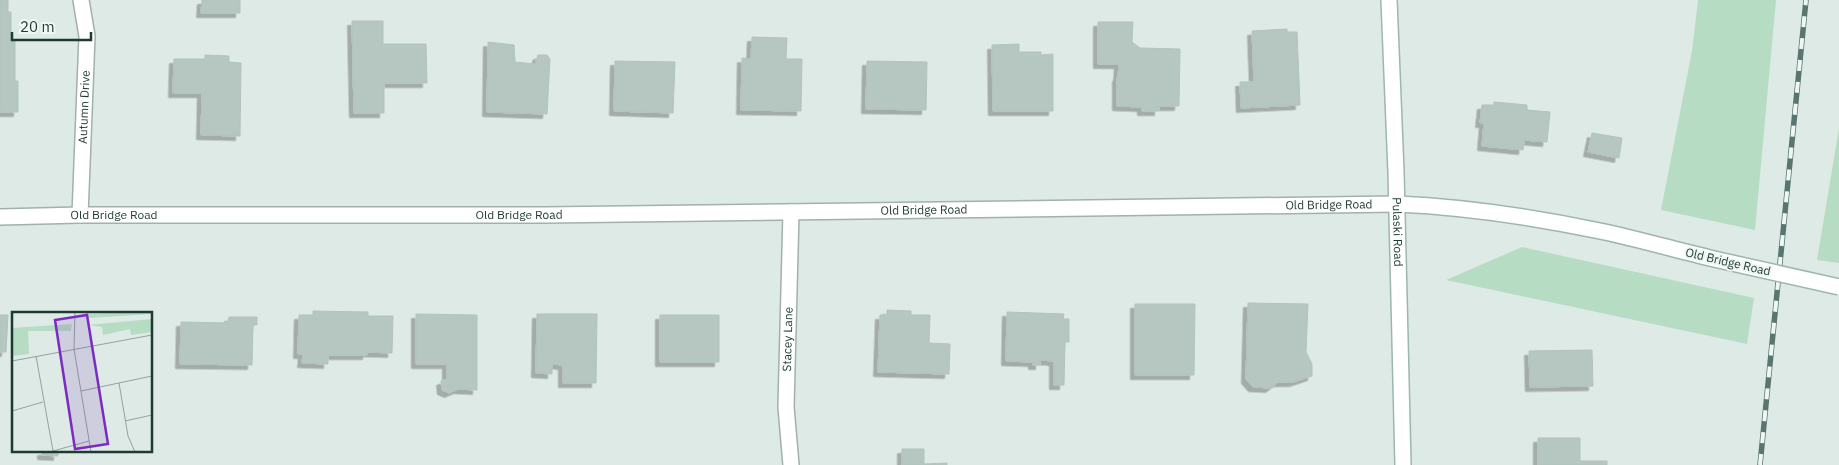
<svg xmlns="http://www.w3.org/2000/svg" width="1839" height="465" font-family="'IBM Plex Sans',sans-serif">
  <defs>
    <filter id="shadow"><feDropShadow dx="-4.5" dy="4.5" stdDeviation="0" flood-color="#0004"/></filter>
  </defs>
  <rect width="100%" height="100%" fill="#deeae5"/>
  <!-- green -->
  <path fill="#b6dcc3" d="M1698,0H1776L1755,230L1661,210L1692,51Z
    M1839,128V263L1817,260Z
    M1522,247L1754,298L1747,344L1446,280Z"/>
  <!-- building -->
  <path fill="#b6c7c1" stroke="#b1c3bd" filter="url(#shadow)" d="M0,0H8V12H11V41H15V81H18V112H0Z
    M202,0H240V13H201Z
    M352,21H383V44H426L427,83H384V113H354Z
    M1098,22H1133L1132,42L1140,48L1180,49L1179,106H1159V111H1142V107L1117,106V77H1118L1119,64H1098Z
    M1287,29V32H1297L1300,105L1241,108L1240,82H1254L1252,31Z
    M752,37L787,38L786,59H802L801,111L741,110L742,58L751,59Z
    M488,42L514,45L515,62L535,64L538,55H547L550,59L547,114L487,112Z
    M1019,44V52H1041V55L1053,54V111H993L992,45Z
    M205,55L229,56V62L241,63L240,136L201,135L202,93H173L174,59H205Z
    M615,61L675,62L673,113L614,111Z
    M867,61L927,62L926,110L866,109Z
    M1494,102L1527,105V110L1550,112L1547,142L1524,140L1523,150L1482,146L1484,123H1480L1482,105H1494Z
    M1592,133L1622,138L1619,158L1588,152Z
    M1248,303L1308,304L1306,352L1312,364V376L1294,382H1278L1270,388L1253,387L1246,379Z
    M1135,304H1195L1194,375H1135Z
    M887,310L911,311V315H930L929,343L950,344L949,374L878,372L880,315H887Z
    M313,311L368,312V316H393L392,353L367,352V355H328V364L302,363L303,354H298L299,315H313Z
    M1007,312L1064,314L1063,319H1069V342H1065L1064,385H1054V361L1040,360V365H1033V362L1006,361Z
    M416,314L477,315V390L458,389L449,393L442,390L441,381L447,379V364H416Z
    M537,314H597L596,383H563V365L552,364V374L536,373Z
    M0,315H8L6,352H0Z
    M660,315H719V362H660Z
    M229,317H257V325H253L252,365L180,364L181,322L228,323Z
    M1592,350L1593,386L1530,387L1529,351Z
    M1538,438H1580V461H1607V465H1538Z
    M902,449H924V464L947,463V465H902Z
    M42,451H58V456L42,455Z"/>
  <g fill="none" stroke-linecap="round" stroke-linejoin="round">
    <defs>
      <g id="street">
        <path id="s1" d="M80,215L87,36L81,0"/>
        <path id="s2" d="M0,217L80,215H545L1397,204"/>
        <path id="s3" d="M791,465L786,407L791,212"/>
      </g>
      <g id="secondary">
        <path id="s4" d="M1389,0L1396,172L1403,465"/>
        <path d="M1397,204C1465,207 1533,217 1600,231C1638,239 1676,250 1714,259"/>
      </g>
    </defs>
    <!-- street casing -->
    <use href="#street" stroke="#a1b1ac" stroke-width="18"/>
    <!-- secondary casing -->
    <use href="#secondary" stroke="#9db6ae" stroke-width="18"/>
    <!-- street -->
    <use href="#street" stroke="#fff" stroke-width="15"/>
    <!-- secondary -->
    <use href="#secondary" stroke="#fff" stroke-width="15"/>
    <defs>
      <path id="rail" d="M1760,465L1806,0"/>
    </defs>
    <!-- rail casing -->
    <use href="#rail" stroke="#597570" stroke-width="5.5"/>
    <!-- rail -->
    <use href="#rail" stroke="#eef7f3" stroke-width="4" stroke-dasharray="11" stroke-linecap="butt"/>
    <defs>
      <path id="secondary-bridge" d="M1714,259L1839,287"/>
    </defs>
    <!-- secondary-bridge casing -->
    <use href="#secondary-bridge" stroke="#9db6ae" stroke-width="18" stroke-linecap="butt"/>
    <!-- secondary-bridge -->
    <use href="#secondary-bridge" stroke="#fff" stroke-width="15"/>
  </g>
  <g text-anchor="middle" stroke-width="4" stroke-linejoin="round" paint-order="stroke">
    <!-- street labels -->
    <g font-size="12" fill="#1f3934" stroke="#eef7f3">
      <text dy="4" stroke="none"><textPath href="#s1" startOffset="108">Autumn Drive</textPath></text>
      <text dy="4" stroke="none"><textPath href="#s2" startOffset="1329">Old Bridge Road</textPath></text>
      <text dy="4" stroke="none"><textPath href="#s2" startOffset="924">Old Bridge Road</textPath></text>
      <text dy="4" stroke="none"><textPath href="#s2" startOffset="519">Old Bridge Road</textPath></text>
      <text dy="4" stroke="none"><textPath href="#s2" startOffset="114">Old Bridge Road</textPath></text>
      <text dy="4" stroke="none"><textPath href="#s4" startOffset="232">Pulaski Road</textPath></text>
      <text transform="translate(1728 262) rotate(13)" y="4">Old Bridge Road</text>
      <text dy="4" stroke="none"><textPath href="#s3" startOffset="126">Stacey Lane</textPath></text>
    </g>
  </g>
  <!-- overview -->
  <g transform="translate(12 312)">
    <rect width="140" height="140" fill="#deeae5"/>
    <path d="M140,0V2L76,6V2ZM140,7V20L119,23L118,17L91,23L90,15L76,13ZM60,12L59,19H16L17,42L0,44V16Z" fill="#b6dcc3"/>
    <path fill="none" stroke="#92a39e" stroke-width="1" d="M63,0L62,37L79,140M24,44L41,139M0,49L140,23M107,71L116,124L123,140M69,79L140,64M0,99L31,90M113,109L140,103M41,139L77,129"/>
    <path fill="#7b2cbf" fill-opacity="0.15" stroke="#7b2cbf" stroke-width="2.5" d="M75,3L96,132L63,137L43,8Z"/>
    <rect width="140" height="140" fill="none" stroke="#1f3934" stroke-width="2.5"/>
  </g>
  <!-- scale -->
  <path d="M12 32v8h79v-8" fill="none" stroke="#1f3934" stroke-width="2.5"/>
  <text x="20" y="32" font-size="15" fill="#1f3934" stroke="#eef7f3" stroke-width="4" paint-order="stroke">20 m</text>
</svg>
